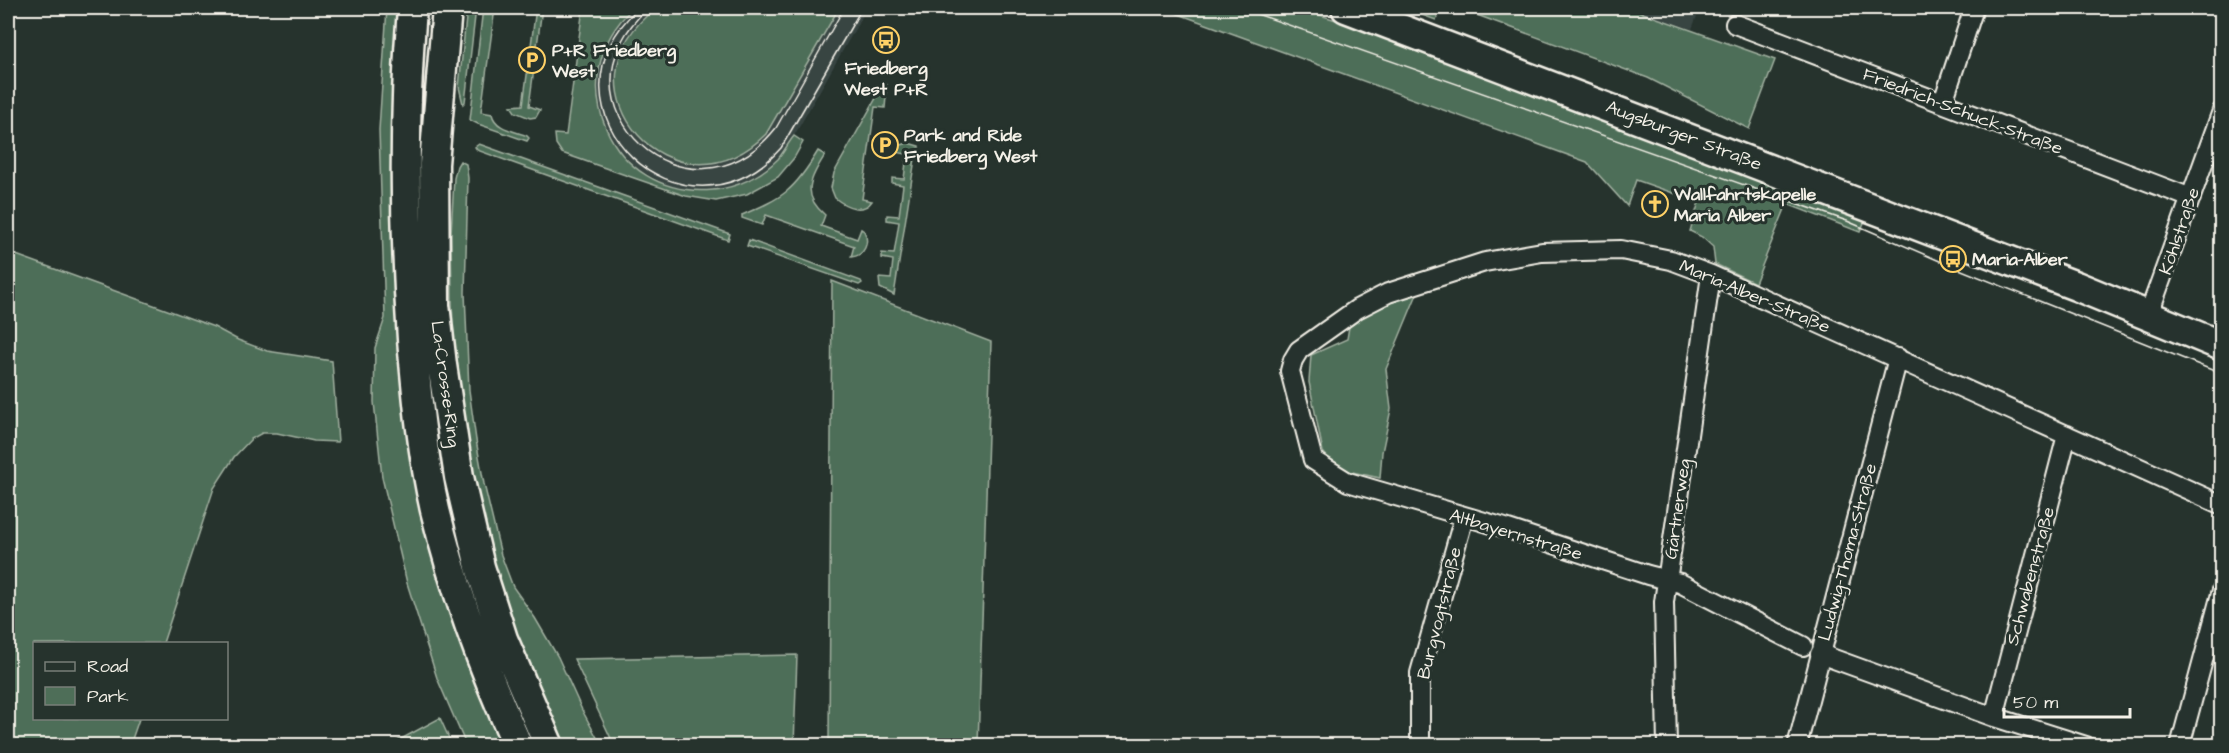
<svg xmlns="http://www.w3.org/2000/svg" width="2229" height="753" font-family="'Architects Daughter',sans-serif">
  <rect width="100%" height="100%" fill="#26332d"/>
  <filter id="ink" filterUnits="userSpaceOnUse"><feTurbulence type="fractalNoise" baseFrequency=".0167" numOctaves="2"/><feDisplacementMap in="SourceGraphic" scale="12" xChannelSelector="R" yChannelSelector="G"/><feConvolveMatrix kernelMatrix="1 2 1 2 8 2 1 2 1" color-interpolation-filters="sRGB"/></filter>
  <g filter="url(#ink)">
    <!-- built -->
    <path fill="#374443" d="M633,8H867L794,136L779,158L759,174L744,182L728,188L700,191L684,190L665,184L638,169L617,148L603,121L596,88L601,57L615,25Z
      M1629,8H1700L1692,29Z"/>
    <!-- green -->
    <path fill="#4e6e58" stroke="#a1b0a0" stroke-width="1.5" d="M387,8H400L421,504L438,577L454,628L505,745H466L437,678L407,583L382,477L374,402L375,348L385,318L379,130Z
      M467,8H476L465,102L463,104L459,87Z
      M483,8H495L481,112L492,114C495,129 515,131 527,136L529,138L527,141L478,124L470,120Z
      M536,8H542L529,106L540,110L536,117L530,118L515,112L511,106L523,105Z
      M583,8H633C558,77 610,200 713,190C737,188 761,176 778,159C784,152 788,143 794,136L803,142L794,158L778,177L747,194L716,201L686,196L562,153L556,144L555,134L566,135Z
      M656,8H839L766,134C675,224 552,88 656,8Z
      M1162,8H1298L1371,31L1867,216L1860,232L1787,204L1755,283L1715,264L1713,247L1702,237L1690,231L1699,202L1636,180L1627,206L1587,162Z
      M1403,8H1440L1436,20Z
      M1458,8H1629L1775,60L1749,129L1648,78Z
      M884,84L887,85L885,108L875,107L862,199L872,201C863,214 846,207 835,198L831,188L834,173Z
      M908,143L919,146V152H916L894,295L880,288L879,278L891,279L893,260L882,258V253L894,254L899,222L887,220V215L899,216L903,185L892,183V178L904,179L907,154L895,152L898,146Z
      M479,144L730,234L728,240L477,150L475,147Z
      M818,151L825,155C811,178 800,194 825,215L821,226L857,239L861,229L864,231C870,242 865,256 851,257L854,246L766,215L762,225L742,218V215C784,197 794,191 818,151Z
      M460,161L466,164L468,178L465,293L469,390L476,440L484,484L501,555L513,587L535,618L558,657L582,710L601,745H561L552,728L489,565L456,382L452,304L451,234L454,178L457,166Z
      M749,240L861,281L862,283L859,285L747,246Z
      M8,252L214,327L238,340L267,351L332,361L338,442L314,441L277,433H262L251,439L234,457L214,488L163,643L34,644V718L139,719L130,745H8Z
      M832,281L991,342L978,745H829Z
      M1417,294L1386,369L1391,409L1382,452L1380,478L1338,469L1323,452L1309,382L1311,355L1347,339L1349,327L1381,301Z
      M797,655L794,746L614,745L574,659Z
      M440,718L452,745H390Z"/>
    <g fill="none" stroke-linecap="round" stroke-linejoin="round">
      <defs>
        <path id="minor" d="M1735,24L2191,198
          M1943,102L1974,8
          M2148,316L2222,111
          M1803,646L1680,583L1648,575L1505,528L1348,482L1313,460L1290,371L1293,360L1299,350L1357,309L1388,293L1485,262L1542,252L1621,250L1671,260L1711,275L2222,505
          M1820,654L1994,717L2086,746
          M1994,717L2067,435
          M1420,746V673L1464,517
          M1667,746L1664,602L1711,275
          M1797,746L1898,358
          M2180,746L2222,590"/>
        <path id="primary" d="M412,8C403,120 404,227 412,339C417,396 422,454 435,510C455,592 483,669 518,746
          M447,8L434,164L435,305L442,365L459,477L480,567L503,639L549,746
          M1346,8L2076,286L2222,346"/>
      </defs>
      <!-- minor casing -->
      <use href="#minor" stroke="#f4f1e8" stroke-width="22"/>
      <!-- primary casing -->
      <use href="#primary" stroke="#f4f1e8" stroke-width="33"/>
      <!-- minor -->
      <use href="#minor" stroke="#26332d" stroke-width="18"/>
      <!-- primary -->
      <use href="#primary" stroke="#26332d" stroke-width="28"/>
      <!-- tram -->
      <path stroke="#f4f1e8" stroke-width="1.5" d="M638,8C529,111 684,256 781,148L862,8
        M648,8C544,103 689,237 776,128L844,8
        M1240,8L1847,221L1949,265L2222,374"/>
    </g>
  </g>
  <!-- icons -->
  <defs>
    <symbol id="bus-ring" viewBox="-11 -11 22 22"><circle r="9.5" fill="#26332d" stroke="#ffd166" stroke-width="1.5"/><path d="M-5-6H5V4H4V6H2V4H-2V6H-4V4H-5ZM-3.5-4V0h7V-4ZM-3.5 1.2v1.5H-2V1.2ZM2 1.2v1.5H3.5V1.2Z" fill="#ffd166"/></symbol>
    <symbol id="parking-ring" viewBox="-11 -11 22 22"><circle r="9.5" fill="#26332d" stroke="#ffd166" stroke-width="1.5"/><path d="M-3.5-5.5H1a3.5 3.5 0 0 1 0 7H-1V5.5H-3.5ZM-1-3.4V-.6H.8a1.4 1.4 0 0 0 0-2.8Z" fill="#ffd166"/></symbol>
    <symbol id="church-ring" viewBox="-11 -11 22 22"><circle r="9.5" fill="#26332d" stroke="#ffd166" stroke-width="1.5"/><path d="M-1.2-6h2.4v3.5h3.3v2.4h-3.3V6h-2.4V-.1h-3.3v-2.4h3.3Z" fill="#ffd166"/></symbol>
  </defs>
  <g fill-rule="evenodd">
    <use href="#bus-ring" x="871" y="25" width="30" height="30"/>
    <use href="#parking-ring" x="517" y="45" width="30" height="30"/>
    <use href="#parking-ring" x="870" y="130" width="30" height="30"/>
    <use href="#church-ring" x="1640" y="189" width="30" height="30"/>
    <use href="#bus-ring" x="1938" y="244" width="30" height="30"/>
  </g>
  <g text-anchor="middle" stroke-width="6" stroke-linejoin="round" paint-order="stroke">
    <!-- poi labels -->
    <g font-size="18" font-weight="bold" fill="#f4f1e8" stroke="#26332d" text-anchor="start">
      <text x="552" y="56">P+R Friedberg<tspan x="552" dy="21">West</tspan></text>
      <text x="886" y="74" text-anchor="middle">Friedberg<tspan x="886" dy="21">West P+R</tspan></text>
      <text x="904" y="141">Park and Ride<tspan x="904" dy="21">Friedberg West</tspan></text>
      <text x="1674" y="200">Wallfahrtskapelle<tspan x="1674" dy="21">Maria Alber</tspan></text>
      <text x="1972" y="265">Maria-Alber</text>
    </g>
    <!-- street labels -->
    <g font-size="18" fill="#f4f1e8" stroke="#26332d">
      <text transform="translate(1963 111) rotate(21)" y="6">Friedrich-Schuck-Straße</text>
      <text transform="translate(1684 135) rotate(21)" y="6">Augsburger Straße</text>
      <text transform="translate(2179 231) rotate(-71)" y="6">Köhlstraße</text>
      <text transform="translate(1755 296) rotate(23)" y="6">Maria-Alber-Straße</text>
      <text transform="translate(446 384) rotate(82)" y="6">La-Crosse-Ring</text>
      <text transform="translate(1677 509) rotate(-82)" y="6">Gärtnerweg</text>
      <text transform="translate(1516 534) rotate(17)" y="6">Altbayernstraße</text>
      <text transform="translate(1847 552) rotate(-75)" y="6">Ludwig-Thoma-Straße</text>
      <text transform="translate(2030 576) rotate(-75)" y="6">Schwabenstraße</text>
      <text transform="translate(1439 613) rotate(-76)" y="6">Burgvogtstraße</text>
    </g>
  </g>
  <!-- margin -->
  <rect width="2229" height="753" fill="none" stroke="#26332d" stroke-width="30"/>
  <rect x="15" y="15" width="2199" height="723" fill="none" stroke="#f4f1e8" stroke-width="2" filter="url(#ink)"/>
  <!-- legend -->
  <rect x="33" y="642" width="195" height="78" fill="#26332d" stroke="#787f78" stroke-width="1.5"/>
  <rect x="45" y="662" width="30" height="9" fill="#26332d" stroke="#787f78" stroke-width="1.5"/>
  <text x="87" y="672" font-size="18" fill="#f4f1e8">Road</text>
  <rect x="45" y="687" width="30" height="18" fill="#4e6e58" stroke="#787f78" stroke-width="1.5"/>
  <text x="87" y="702" font-size="18" fill="#f4f1e8">Park</text>
  <!-- scale -->
  <path d="M2004 708v9h126v-9" fill="none" stroke="#f4f1e8" stroke-width="3"/>
  <text x="2013" y="708" font-size="18" fill="#f4f1e8" stroke="#26332d" stroke-width="4.5" paint-order="stroke">50 m</text>
</svg>
